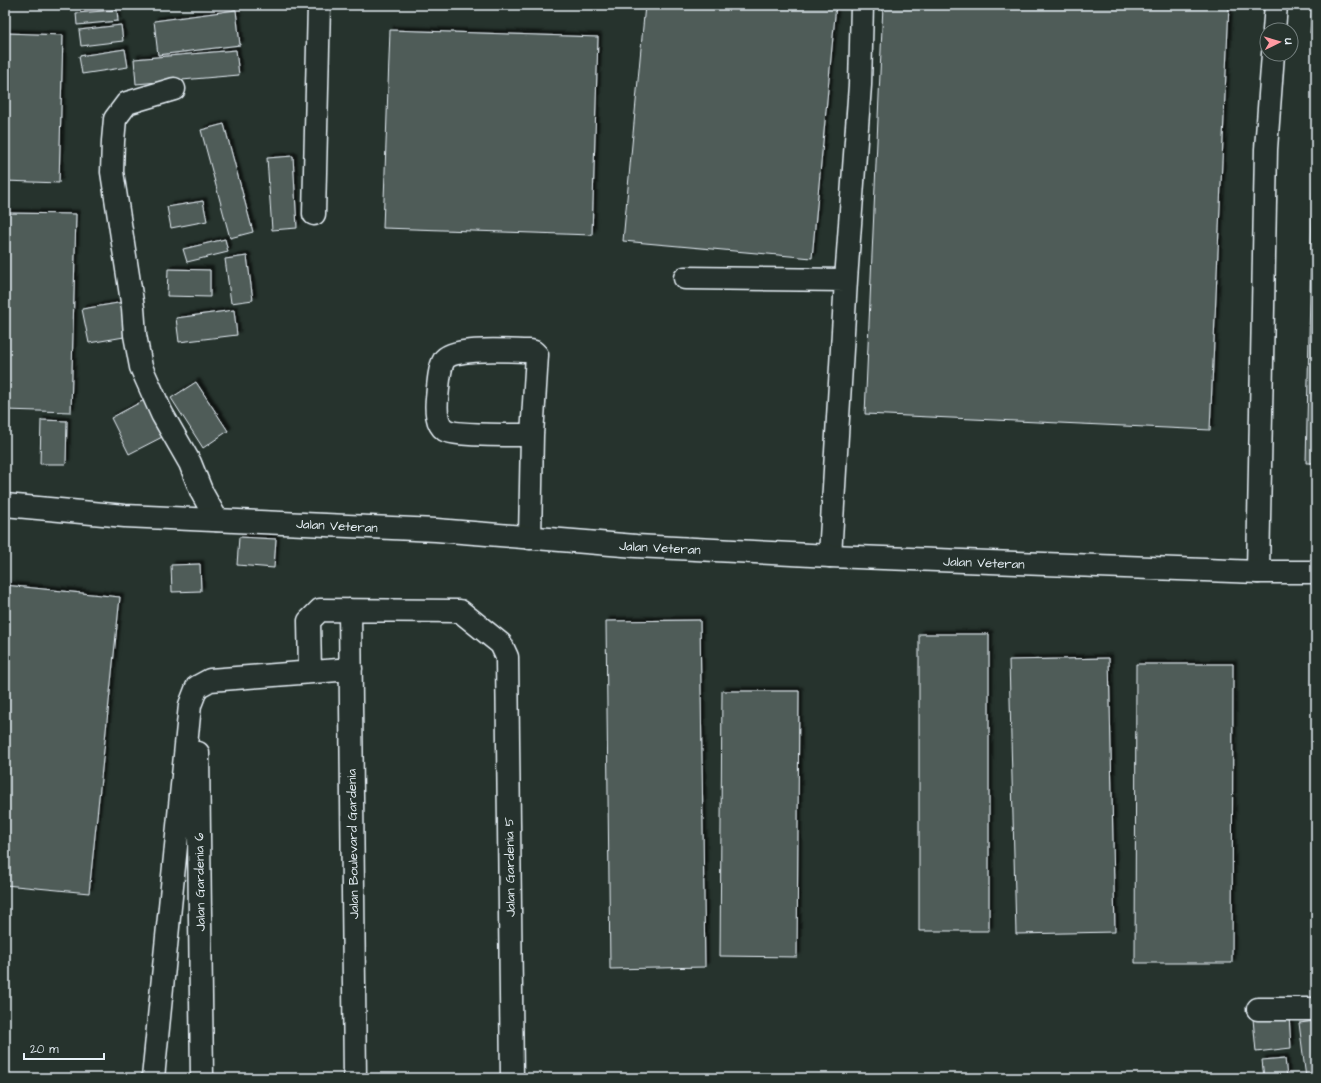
<svg xmlns="http://www.w3.org/2000/svg" width="1321" height="1083" font-family="'Architects Daughter',sans-serif">
  <defs>
    <filter id="shadow"><feDropShadow dx="3.5" dy="-3.5" stdDeviation="1" flood-color="#0009"/></filter>
  </defs>
  <rect width="100%" height="100%" fill="#26332d"/>
  <filter id="ink" filterUnits="userSpaceOnUse"><feTurbulence type="fractalNoise" baseFrequency=".025" numOctaves="2"/><feDisplacementMap in="SourceGraphic" scale="8" xChannelSelector="R" yChannelSelector="G"/><feConvolveMatrix kernelMatrix="1 2 1 2 8 2 1 2 1" color-interpolation-filters="sRGB"/></filter>
  <g filter="url(#ink)">
    <!-- building -->
    <path fill="#505c59" stroke="#e8f1f8" filter="url(#shadow)" d="M645,5H836L812,258L623,241Z
      M883,5H1229L1210,430L865,414Z
      M1312,5H1316V33H1310Z
      M117,10L118,21L77,25L76,13Z
      M236,10L240,45L158,55L154,21Z
      M121,25L123,41L81,46L79,30Z
      M390,30L598,37L592,235L383,228Z
      M5,33L63,35L59,183L5,181Z
      M125,49L128,67L82,74L79,56Z
      M236,50L239,75L136,84L134,59Z
      M1315,83H1316V463H1306Z
      M224,124L253,232L230,238L201,130Z
      M293,156L297,228L272,230L267,158Z
      M203,201L207,221L171,228L167,207Z
      M5,213L76,214L71,412L5,410Z
      M225,239L228,252L187,262L183,249Z
      M247,256L253,300L231,303L225,259Z
      M168,269L210,270V297L167,296Z
      M124,302L130,336L89,343L82,309Z
      M234,310L237,335L179,342L176,318Z
      M196,382L228,431L203,448L171,398Z
      M150,397L170,433L129,454L111,418Z
      M41,420L67,421L66,464H40Z
      M239,537L276,539L274,568L237,565Z
      M200,564L201,591L172,592L171,565Z
      M5,585L120,597L89,893L5,885Z
      M700,620L705,967L610,969L606,621Z
      M919,634H989V931H919Z
      M1109,658L1115,932L1016,934L1009,660Z
      M1136,664H1233L1232,963H1135Z
      M722,691H799L797,957L720,956Z
      M1289,1015L1291,1048L1256,1052L1253,1019Z
      M1316,1021V1078H1306L1299,1023Z
      M1285,1058L1287,1078H1264L1262,1060Z"/>
    <g fill="none" stroke-linecap="round" stroke-linejoin="round">
      <defs>
        <path id="minor" d="M1274,30L1276,5
          M174,89L127,103L115,119L113,141L112,172L133,308L135,335L141,367L162,414L190,463L202,493L217,520
          M314,214L319,5
          M685,278L846,280
          M530,538L532,435L537,355L534,352L530,351C514,351 452,346 444,360C439,368 438,389 437,399C436,408 436,424 445,430C455,436 517,435 532,435
          M830,556L846,280L860,85L862,5
          M1258,572L1266,149L1273,54
          M350,610L355,1078
          M310,672L309,621L320,610L460,611L501,644L507,657L512,1078
          M198,753L202,1078
          M1258,1009H1316
          M153,1078L190,705L197,687L210,680L351,669"/>
        <path id="major" d="M5,505L125,516L436,530L636,546L830,556L1258,572H1316"/>
      </defs>
      <!-- minor casing -->
      <use href="#minor" stroke="#e8f1f8" stroke-width="25"/>
      <!-- major casing -->
      <use href="#major" stroke="#e8f1f8" stroke-width="25"/>
      <!-- minor -->
      <use href="#minor" stroke="#26332d" stroke-width="22"/>
      <!-- major -->
      <use href="#major" stroke="#26332d" stroke-width="22"/>
    </g>
  </g>
  <g text-anchor="middle" stroke-width="3.5" stroke-linejoin="round" paint-order="stroke">
    <!-- street labels -->
    <g font-size="13" fill="#e8f1f8" stroke="#26332d">
      <text transform="translate(337 525) rotate(3)" y="5">Jalan Veteran</text>
      <text transform="translate(660 547) rotate(3)" y="5">Jalan Veteran</text>
      <text transform="translate(984 562) rotate(2)" y="5">Jalan Veteran</text>
      <text transform="translate(352 844) rotate(-91)" y="5">Jalan Boulevard Gardenia</text>
      <text transform="translate(509 867) rotate(-91)" y="5">Jalan Gardenia 5</text>
      <text transform="translate(199 882) rotate(-91)" y="5">Jalan Gardenia 6</text>
    </g>
  </g>
  <!-- margin -->
  <rect width="1321" height="1083" fill="none" stroke="#26332d" stroke-width="20"/>
  <rect x="10" y="10" width="1301" height="1063" fill="none" stroke="#e8f1f8" stroke-width="1.5" filter="url(#ink)"/>
  <!-- north arrow -->
  <g transform="translate(1279 42) rotate(85)"><circle r="19" fill="#26332d" stroke="#747f7e"/>
  <path d="M0-3L7 15L0 10L-7 15Z" fill="#ff9aa2"/>
  <text y="-6" font-size="11" font-weight="bold" text-anchor="middle" fill="#e8f1f8">U</text>
  </g>
  <!-- scale -->
  <path d="M24 1053v6h80v-6" fill="none" stroke="#e8f1f8" stroke-width="2"/>
  <text x="30" y="1053" font-size="12" fill="#e8f1f8" stroke="#26332d" stroke-width="3" paint-order="stroke">20 m</text>
</svg>
